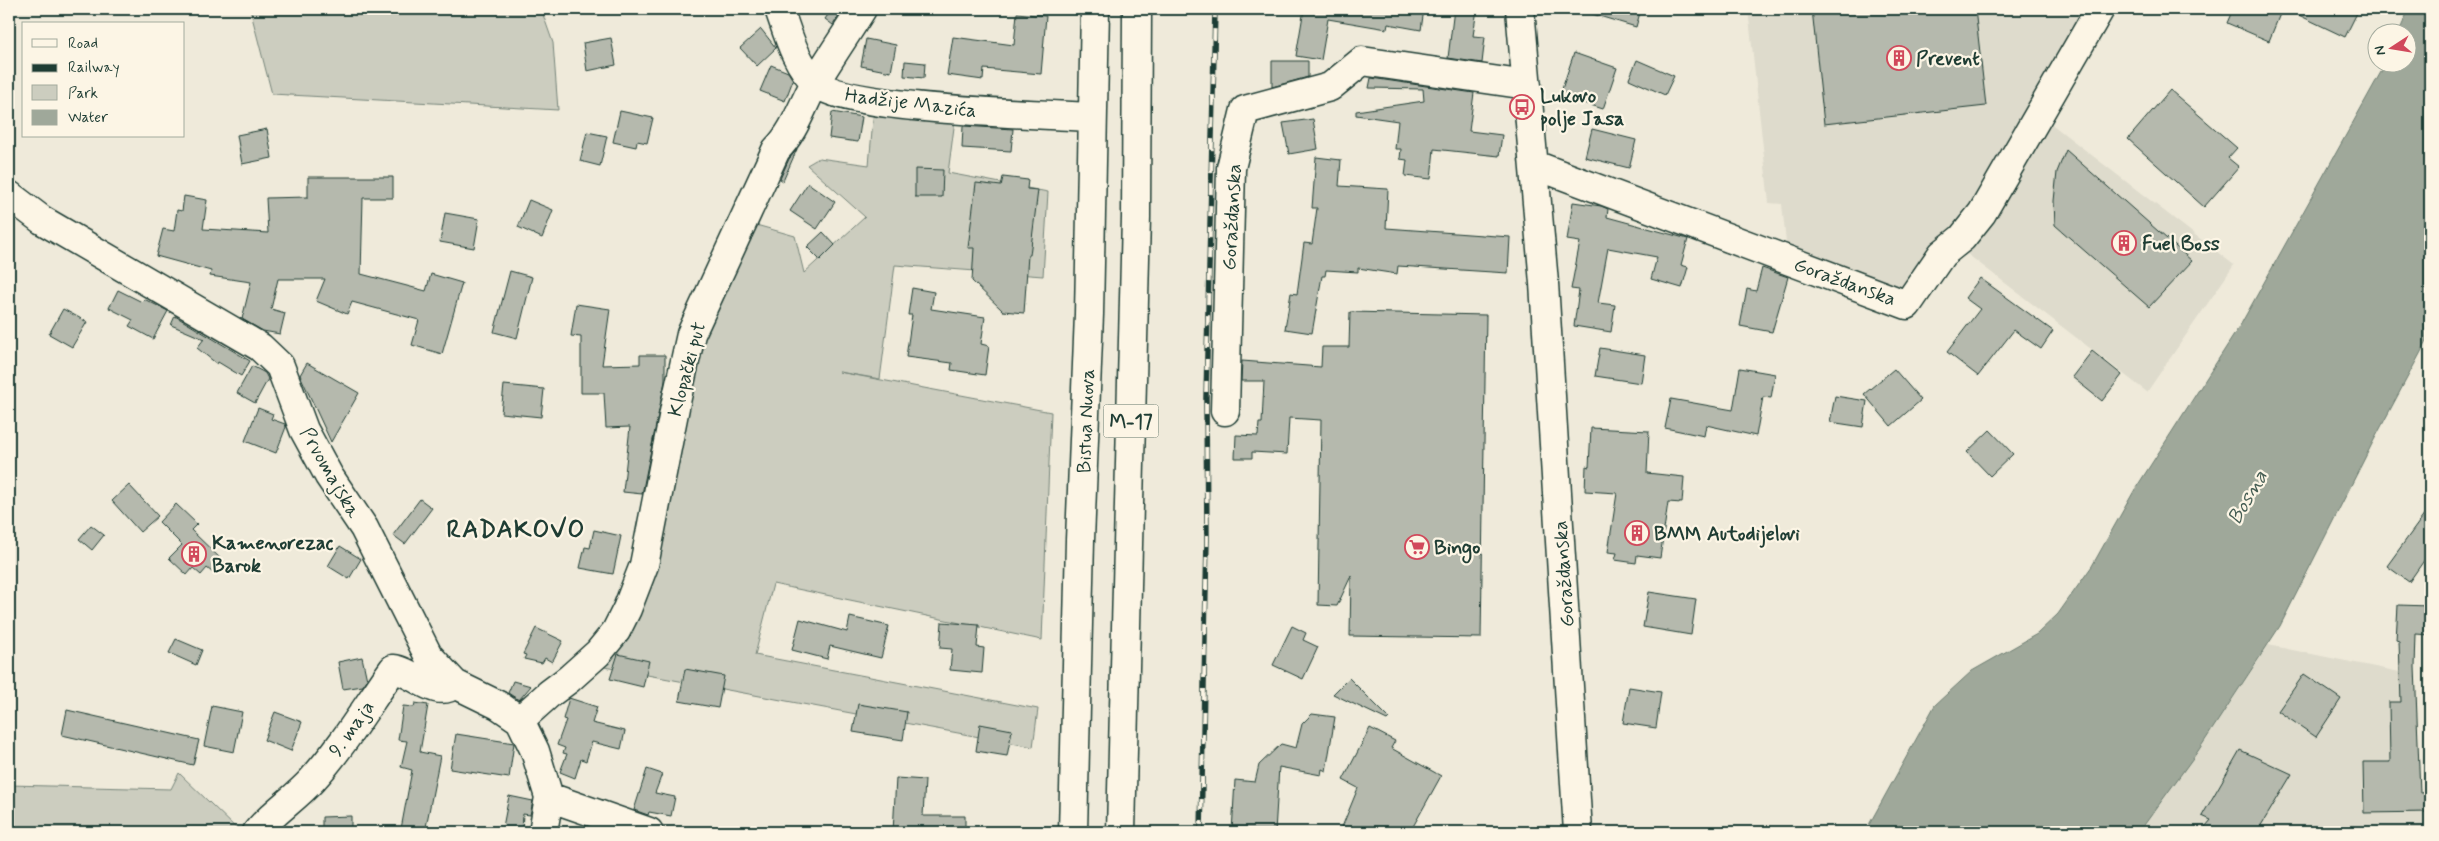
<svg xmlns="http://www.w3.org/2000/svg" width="2439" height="841" font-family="Mynerve,sans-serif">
  <rect width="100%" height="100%" fill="#efeada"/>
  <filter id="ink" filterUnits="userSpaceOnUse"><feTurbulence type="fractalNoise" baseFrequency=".02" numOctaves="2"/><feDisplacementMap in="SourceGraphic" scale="10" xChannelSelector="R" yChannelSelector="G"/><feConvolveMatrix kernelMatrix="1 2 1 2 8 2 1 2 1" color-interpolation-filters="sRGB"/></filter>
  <g filter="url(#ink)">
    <!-- built -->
    <path fill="#dedbcc" d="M1748,9H2089L1979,204L1903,298L1787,253L1782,204L1769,203Z
      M2045,119L2234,265L2147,392L1966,253Z
      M2268,645L2414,675L2418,797H2430V832H2139L2198,751Z"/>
    <!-- green -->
    <path fill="#cccdbf" stroke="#76857a" d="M250,9H541L553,43L558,110L272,94Z
      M874,109L956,112L948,173L1048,192L1043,276L895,265L880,379L839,372L1051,412L1042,640L773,584L755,655L1038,709L1033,747L599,666L621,635L697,346L742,221L795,236L804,273L865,217L807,165L819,158L869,165Z
      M179,773L240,832H9V785L171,789Z"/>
    <!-- water -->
    <path fill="#9fa89a" stroke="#6c7d71" d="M2409,9H2430V335L2374,440L2280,626L2198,751L2139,832H1865L1935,705L1972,671L2037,634L2058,614L2092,566L2134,491L2241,324L2386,63L2406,62V32H2399Z"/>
    <!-- building -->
    <path fill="#b5b9ad" stroke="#1f3d34" d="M832,9L842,11L833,25L825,19Z
      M1304,9H1424L1421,30L1388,24L1387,29L1328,19L1321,60L1296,56Z
      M1454,9H1477L1473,36L1485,37L1482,63L1448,58Z
      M1590,9H1641L1636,27L1589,13Z
      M1812,9H1975L1986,106L1824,124Z
      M2233,9H2282L2269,41L2227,23Z
      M2286,9H2359L2345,37Z
      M1017,13L1046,16L1041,74L984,69L983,80L947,75L953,37L1014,45Z
      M761,29L776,48L757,66L740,48Z
      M611,38L616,65L587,71L583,43Z
      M866,39L896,45L891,72L861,66Z
      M1574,53L1617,68L1603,109L1560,95Z
      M1637,60L1674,76L1665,95L1629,79Z
      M905,61L925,63L924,78L904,76Z
      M1272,61H1308V77L1272,87Z
      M771,65L788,72L793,80L785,101L760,91Z
      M1371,78L1474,93L1469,131L1502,135L1499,156L1434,149L1431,179L1405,176L1407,160L1400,159L1401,149H1395L1398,121L1356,115V111L1424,101L1423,89L1369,88Z
      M2170,90L2237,148L2228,158L2239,167L2204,207L2128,139Z
      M620,111L653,118L647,143L637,141L636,147L613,142Z
      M832,112L862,117L858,142L829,138Z
      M1313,119L1318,149L1289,154L1283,123Z
      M963,126L1013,129L1011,151L962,148Z
      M267,129L272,158L242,164L237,135Z
      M1592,129L1636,140L1629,168L1585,157Z
      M587,132L607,136L600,166L580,161Z
      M797,149L783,181L780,179L789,159Z
      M2066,150L2192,261L2149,307L2055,225L2054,201L2057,172Z
      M1316,157L1341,160L1339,186L1388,189L1386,228L1510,237L1508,273L1398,266L1397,274L1358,268V272L1326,270L1325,276H1322L1312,333L1285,329L1291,293L1297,294L1304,243L1312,244L1317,208H1312Z
      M915,169L943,170L942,197H915Z
      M308,177H393V198H363L361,274L426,291L431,274L462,283L442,354L412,345L419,320L352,302L347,314L316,301L325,279H278L271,309L285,313L280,334L263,331L242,319L251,282L210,276L211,271L156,256L163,229L174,231L177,210L182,211L184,196L207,200L203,229L268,233L266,198L308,197Z
      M1003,177L1028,180L1027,189L1038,190L1030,255H1028L1024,313L1003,311L972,281L974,248H968L976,183L1001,186Z
      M808,183L835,202L817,229L790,211Z
      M529,200L553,210L542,238L518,227Z
      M1573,202L1601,206L1608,209L1607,217L1688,239L1681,265L1688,267L1682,288L1651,279L1657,257L1608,248L1598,303L1615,305L1611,332L1574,326L1579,290L1571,289L1580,242L1567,240Z
      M445,213L479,219L474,248L440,242Z
      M823,232L835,245L820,260L807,247Z
      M1762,268L1788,277L1772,332L1740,326L1747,289L1756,291Z
      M510,271L532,277L517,338L494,332Z
      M1980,278L2053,331L2041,349L2014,330L1978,376L1947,352L1980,309L1965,298Z
      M912,288L934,292L931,309L985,317L981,344L989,346L985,375L951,370L952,363L906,357L912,315H908Z
      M118,290L142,302L144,299L168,311L153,339L129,326L133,320L109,308Z
      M576,304L610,309L602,365L640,364V355H665V381L642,494L623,492L630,427L606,428L604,393H581V337L571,336Z
      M63,309L87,322L72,347L49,334Z
      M1350,312L1486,315L1481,638L1350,636L1351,576L1337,606L1318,605L1321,420L1289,418L1287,454L1252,452V458H1235L1236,435L1258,436L1259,423H1262L1264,381H1241L1242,361L1321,367L1322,347H1349Z
      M175,316L250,361L241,376L218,362L217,364L197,348L204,339L171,325Z
      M1600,348L1645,355L1641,383L1595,376Z
      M2092,351L2122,375L2102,401L2072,377Z
      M307,363L359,393L331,442L300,375Z
      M252,366L265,373L268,379L255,403L237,393Z
      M1740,368L1775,374L1771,398L1763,397L1756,436L1706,425L1704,436L1665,428L1671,399L1733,410Z
      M1894,369L1921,400L1891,426L1864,394Z
      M504,385L544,389L541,417L501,413Z
      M1835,396L1867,401L1863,427L1830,422Z
      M258,408L273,414L271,419L285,424L286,427L276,453L245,441Z
      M1591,428L1649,431L1647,473L1684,477L1682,503L1668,502L1660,558L1637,555L1636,563L1615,560L1617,553L1608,552L1617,493L1585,491L1586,466L1589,467Z
      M1990,430L2013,454L1990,476L1967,452Z
      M129,485L158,516L140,532L112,501Z
      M420,499L432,508L405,544L393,535Z
      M176,504L197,524L191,530L224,562L213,573L207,568L201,575L193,568L187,575L169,558L182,545L159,522Z
      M2430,507V552L2409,582L2387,566Z
      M91,525L104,535L92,550L79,539Z
      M594,530L621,536L613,574L580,568L585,547L590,548Z
      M340,546L361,559L349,579L328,566Z
      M1649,592L1696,599L1691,635L1643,627Z
      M2398,605L2430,606V635L2416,634L2415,667L2420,793L2430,792V812L2364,813L2363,762H2390L2389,702H2401L2399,641L2396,640Z
      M850,617L889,626L881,658L830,646L827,659L792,650L800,619L847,632Z
      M942,622L979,625L977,647L984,648L982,673L950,670L952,649L940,648Z
      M1292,626L1306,633L1303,640L1318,647L1303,679L1273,665Z
      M536,628L563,641L552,662L545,658L542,663L524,659L526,655L523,654Z
      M176,639L202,650L196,665L169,653Z
      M618,654L649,661L643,687L610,679Z
      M362,657L367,680L363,686L343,689L338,662Z
      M685,669L724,676L718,708L679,701Z
      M2304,674L2341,699L2316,737L2278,711Z
      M1349,678L1389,718L1387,720L1333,694Z
      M513,681L531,686L519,700L508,693Z
      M1629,687L1661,692L1656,728L1623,723Z
      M569,698L597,707L592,723L625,731L621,749L592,742L586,761L581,759L575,778L560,772L567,754L563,753L565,748L557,745L566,720L563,719Z
      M415,703L428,705L420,752L440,756L425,832L401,829L412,770L401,767L407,741L398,740L403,706L414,707Z
      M858,704L907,712L903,740L853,732Z
      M212,706L242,712L234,752L204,746Z
      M67,710L199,740L193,765L62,735Z
      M275,712L302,722L291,751L264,740Z
      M1312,714L1335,717L1326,771L1322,769L1321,775L1279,767L1275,832H1232L1235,780L1255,782L1259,765L1281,744L1296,748L1302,724Z
      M980,724L1012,730L1007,756L976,751Z
      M1370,728L1395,741L1391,748L1441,776L1410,832H1340L1358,788L1343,780Z
      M456,734L514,743L509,778L450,769Z
      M2240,750L2292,774L2257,832H2201L2211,820L2202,816Z
      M647,769L662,774L655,793L675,797L671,816L649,812L648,815L634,810Z
      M896,778L925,780L923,816H965V832H893Z
      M509,796L533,801L530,815L523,814L522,832H502Z
      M351,816V832H322V817Z"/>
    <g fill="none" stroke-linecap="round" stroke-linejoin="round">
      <defs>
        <path id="minor" d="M779,9C788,34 795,63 816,83C845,110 1042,114 1092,117
          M1520,9L1544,283L1578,832
          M1535,165L1907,305L1942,254L1962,238L1982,213L2100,9
          M9,195L42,220L260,347L280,366L304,430L329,476L364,528L428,655L455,684L498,705L520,720L535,751L549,797L543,832
          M1225,411L1231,168L1245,110L1330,87L1362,61L1527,85
          M520,720L549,694L569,679L598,653L616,631L627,609L644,565L676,402L691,334L776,150C796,130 802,105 816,81C831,56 847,33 862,9
          M549,797L649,832
          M257,832C273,812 295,799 312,780C343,746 366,707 393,669C414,671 435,700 455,684
          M1073,832L1080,540L1089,314L1095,9"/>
        <path id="highway" d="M1121,832L1136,217L1137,9"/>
      </defs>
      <!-- minor casing -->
      <use href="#minor" stroke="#1f3d34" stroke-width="31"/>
      <!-- highway casing -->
      <use href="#highway" stroke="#1f3d34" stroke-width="31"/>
      <!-- minor -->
      <use href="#minor" stroke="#fcf5e5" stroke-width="28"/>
      <!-- highway -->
      <use href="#highway" stroke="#fcf5e5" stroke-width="28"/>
      <defs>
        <path id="rail" d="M1201,832L1207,540L1206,398L1215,9"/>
      </defs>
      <!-- rail casing -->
      <use href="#rail" stroke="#1f3d34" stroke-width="5.5"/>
      <!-- rail -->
      <use href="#rail" stroke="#fcf5e5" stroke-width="4" stroke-dasharray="11" stroke-linecap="butt"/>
    </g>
  </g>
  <!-- icons -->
  <defs>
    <symbol id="building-ring" viewBox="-11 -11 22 22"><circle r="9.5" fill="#fcf5e5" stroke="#d1495b" stroke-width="1.5"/><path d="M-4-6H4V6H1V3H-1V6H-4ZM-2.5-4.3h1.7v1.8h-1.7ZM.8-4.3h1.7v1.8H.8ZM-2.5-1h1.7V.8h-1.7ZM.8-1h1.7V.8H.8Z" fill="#d1495b"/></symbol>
    <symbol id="bus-ring" viewBox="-11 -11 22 22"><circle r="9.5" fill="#fcf5e5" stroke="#d1495b" stroke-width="1.5"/><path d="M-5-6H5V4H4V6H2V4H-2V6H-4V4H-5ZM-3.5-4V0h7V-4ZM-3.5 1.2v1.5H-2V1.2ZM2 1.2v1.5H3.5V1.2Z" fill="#d1495b"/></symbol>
    <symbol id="supermarket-ring" viewBox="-11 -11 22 22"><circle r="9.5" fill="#fcf5e5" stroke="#d1495b" stroke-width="1.5"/><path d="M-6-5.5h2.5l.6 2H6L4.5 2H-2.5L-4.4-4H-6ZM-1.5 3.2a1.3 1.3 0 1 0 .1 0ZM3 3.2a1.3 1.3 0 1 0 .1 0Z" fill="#d1495b"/></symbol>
  </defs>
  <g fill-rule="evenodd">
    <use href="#building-ring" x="1885" y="44" width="28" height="28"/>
    <use href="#bus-ring" x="1508" y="93" width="28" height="28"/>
    <use href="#building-ring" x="2110" y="229" width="28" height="28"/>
    <use href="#building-ring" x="1623" y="519" width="28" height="28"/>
    <use href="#supermarket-ring" x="1403" y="533" width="28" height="28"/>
    <use href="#building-ring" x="180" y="540" width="28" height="28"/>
  </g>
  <g text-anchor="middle" stroke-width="4.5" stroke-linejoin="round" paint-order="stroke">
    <!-- shield labels -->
    <rect fill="#fcf5e5" stroke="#617469" stroke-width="1" x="1103.5" y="404.5" width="55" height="33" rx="4"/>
    <g font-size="19" font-weight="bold" fill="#1f3d34">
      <text x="1131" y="428">M-17</text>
    </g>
    <!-- poi labels -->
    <g font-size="20" font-weight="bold" fill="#1f3d34" stroke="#fcf5e5" text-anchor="start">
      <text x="1916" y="65">Prevent</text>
      <text x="1540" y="102">Lukovo<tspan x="1540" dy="23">polje Jasa</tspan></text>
      <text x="2142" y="250">Fuel Boss</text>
      <text x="1654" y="540">BMM Autodijelovi</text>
      <text x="212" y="549">Kamenorezac<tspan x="212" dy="23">Barok</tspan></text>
      <text x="1434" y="554">Bingo</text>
    </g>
    <!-- street labels -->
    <g font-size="20" fill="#1f3d34" stroke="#fcf5e5">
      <text transform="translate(911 102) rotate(7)" y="7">Hadžije Mazića</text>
      <text transform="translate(1231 217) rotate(-87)" y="7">Goraždanska</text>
      <text transform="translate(1845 281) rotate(20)" y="7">Goraždanska</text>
      <text transform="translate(686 369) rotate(-75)" y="7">Klopački put</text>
      <text transform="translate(1085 421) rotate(-88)" y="7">Bistua Nuova</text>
      <text transform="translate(331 472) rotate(60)" y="7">Prvomajska</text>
      <text transform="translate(1563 574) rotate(-94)" y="7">Goraždanska</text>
      <text transform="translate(351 728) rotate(-55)" y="7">9. maja</text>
    </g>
    <!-- water labels -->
    <g font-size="21" font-style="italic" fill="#455d53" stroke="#fcf5e5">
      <text transform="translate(2247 497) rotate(-60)" y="7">Bosna</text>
    </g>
    <!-- district labels -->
    <g font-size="25" font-weight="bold" letter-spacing="1" fill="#1f3d34" stroke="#fcf5e5">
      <text x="516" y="537">RADAKOVO</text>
    </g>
  </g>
  <!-- margin -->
  <rect width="2439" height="841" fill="none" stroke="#fcf5e5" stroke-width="30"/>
  <rect x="15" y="15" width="2409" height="811" fill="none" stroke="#1f3d34" stroke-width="2" filter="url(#ink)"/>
  <!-- legend -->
  <rect x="22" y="22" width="162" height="115" fill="#fcf5e5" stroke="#a4ab9e"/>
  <rect x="32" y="39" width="25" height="8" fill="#fcf5e5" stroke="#a4ab9e"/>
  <text x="68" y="48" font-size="15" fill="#1f3d34">Road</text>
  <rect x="32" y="64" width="25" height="8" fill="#1f3d34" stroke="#a4ab9e"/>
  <text x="68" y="72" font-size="15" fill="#1f3d34">Railway</text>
  <rect x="32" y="85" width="25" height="15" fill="#cccdbf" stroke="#a4ab9e"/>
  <text x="68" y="98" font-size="15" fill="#1f3d34">Park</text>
  <rect x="32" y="110" width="25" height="15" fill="#9fa89a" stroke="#a4ab9e"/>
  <text x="68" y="122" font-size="15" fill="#1f3d34">Water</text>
  <!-- north arrow -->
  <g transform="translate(2392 48) rotate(258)"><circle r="24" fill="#fcf5e5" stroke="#a4ab9e"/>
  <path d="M0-4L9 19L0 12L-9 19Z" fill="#d1495b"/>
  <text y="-8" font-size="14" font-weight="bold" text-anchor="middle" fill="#1f3d34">N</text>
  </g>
</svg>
